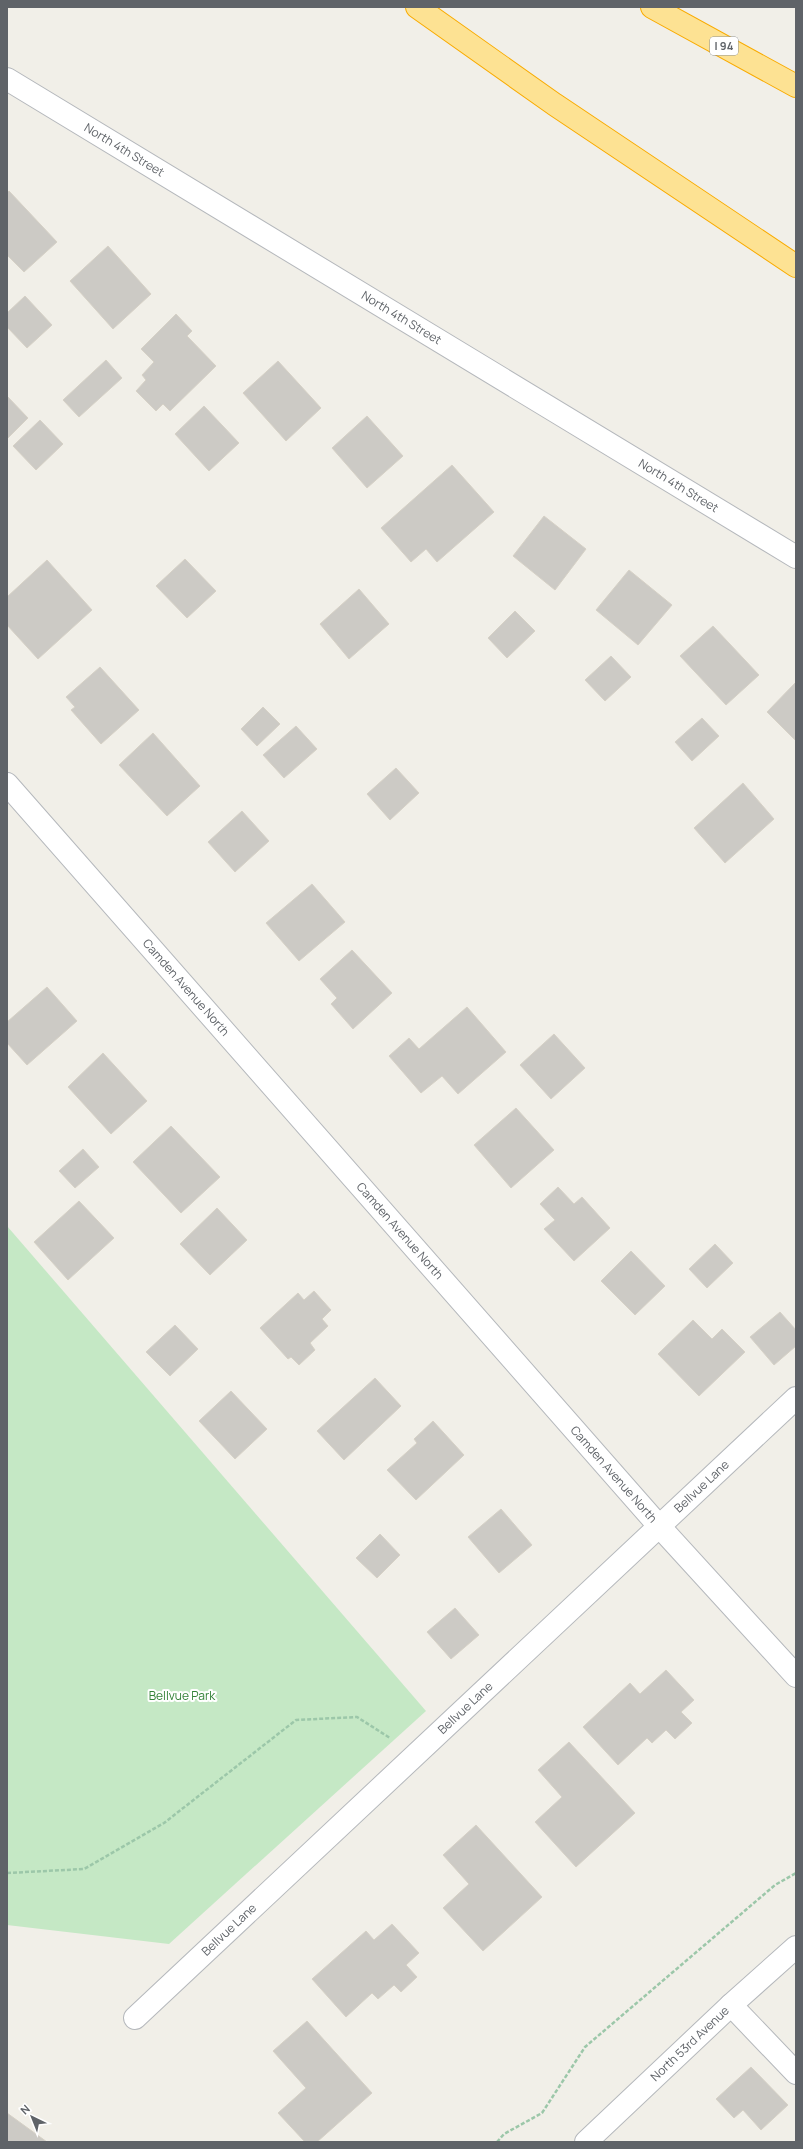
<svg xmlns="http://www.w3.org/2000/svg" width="803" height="2149" font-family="Manrope,sans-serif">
  <rect width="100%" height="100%" fill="#f1efe8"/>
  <!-- green -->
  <path fill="#c5e8c5" d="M7,1226L426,1711L169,1944L7,1925Z"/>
  <!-- building -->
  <path fill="#cccac5" stroke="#d6d1c6" d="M9,191L57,242L24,272L7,255V193Z
    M108,246L151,294L113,329L70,281Z
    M25,296L52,325L27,348L7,327V313Z
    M176,314L192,331L187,336L216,366L170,411L163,404L156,411L136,391L146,380L142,375L154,362L141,349Z
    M106,360L122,378L79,417L63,400Z
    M278,361L321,408L286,441L243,393Z
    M7,396L28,418L7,439Z
    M204,406L239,443L209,471L175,434Z
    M367,416L403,456L367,488L332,448Z
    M40,420L63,444L36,470L13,446Z
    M452,465L494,512L437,562L426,549L411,562L381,528Z
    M544,516L586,549L555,590L513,556Z
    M185,559L216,591L187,618L156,586Z
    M47,560L92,610L38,659L7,625V597Z
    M629,570L672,605L638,645L596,610Z
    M359,589L389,624L349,659L320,624Z
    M515,611L535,631L507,658L488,638Z
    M713,626L759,675L726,705L680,656Z
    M611,656L631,677L605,701L585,680Z
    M100,667L139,710L101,744L71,710L75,707L66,697Z
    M796,682V741L767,712Z
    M263,707L280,724L257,746L241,729Z
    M702,718L719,736L692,761L675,742Z
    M296,726L317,749L284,778L263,755Z
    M153,733L200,786L167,816L119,765Z
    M396,768L419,793L390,820L367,794Z
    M743,783L774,819L725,863L694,828Z
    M242,811L269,841L235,872L208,842Z
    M312,884L345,922L299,961L266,923Z
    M352,950L392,993L353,1029L331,1004L337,998L320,979Z
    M47,987L77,1021L27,1065L7,1043V1022Z
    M467,1007L506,1052L458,1094L442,1076L421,1093L389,1056L409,1038L419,1049Z
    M554,1034L585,1068L551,1099L520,1065Z
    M103,1053L147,1101L111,1134L68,1087Z
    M516,1108L554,1150L511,1188L474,1145Z
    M171,1126L220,1177L181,1213L133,1162Z
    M83,1149L99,1167L75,1188L59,1171Z
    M558,1187L574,1204L582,1197L610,1228L574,1261L544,1229L555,1220L540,1204Z
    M79,1201L114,1238L68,1280L34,1242Z
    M217,1208L247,1240L210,1275L180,1244Z
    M715,1244L733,1263L707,1288L689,1269Z
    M631,1251L665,1286L635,1315L601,1281Z
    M314,1291L331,1310L322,1319L328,1326L310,1343L315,1350L299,1365L291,1357L288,1359L260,1328L298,1293L304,1300Z
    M780,1312L796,1330V1346L774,1365L750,1337Z
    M693,1320L712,1339L722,1329L745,1352L699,1396L658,1354Z
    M175,1325L198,1349L170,1376L146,1352Z
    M375,1378L401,1406L344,1460L317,1431Z
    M231,1391L267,1429L235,1459L199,1421Z
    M433,1421L464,1455L416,1500L387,1470L417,1443L414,1439Z
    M501,1509L532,1545L499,1573L468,1537Z
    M380,1534L400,1555L377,1578L356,1558Z
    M455,1608L479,1635L451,1659L427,1632Z
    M666,1670L694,1700L681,1712L692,1723L675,1739L666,1730L652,1743L647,1738L618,1765L583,1727L630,1683L640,1694Z
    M569,1742L635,1813L576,1867L535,1822L562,1797L538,1770Z
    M476,1825L542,1897L483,1951L443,1908L469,1884L443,1855Z
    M392,1924L419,1953L406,1965L417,1977L401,1992L394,1985L378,1999L372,1993L346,2017L312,1979L366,1931L374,1940Z
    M307,2021L372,2093L317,2142H305L278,2113L306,2088L273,2051Z
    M751,2067L788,2105L761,2130L743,2110L734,2118L716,2099Z
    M7,2113L47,2142H7Z"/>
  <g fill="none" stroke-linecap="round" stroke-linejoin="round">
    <defs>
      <g id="minor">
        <path id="s1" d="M7,79L796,557"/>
        <path id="s2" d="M7,784L659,1526L796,1676"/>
        <path d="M731,2005L796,2073"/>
        <path id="s3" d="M135,2018L796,1398"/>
        <path id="s4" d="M586,2142L731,2005L796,1947"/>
      </g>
      <path id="highway" d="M417,7L554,104L796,266
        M652,7L796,86"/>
    </defs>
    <!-- minor casing -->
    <use href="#minor" stroke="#b5b8bc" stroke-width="24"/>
    <!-- highway casing -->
    <use href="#highway" stroke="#f9ab00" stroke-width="24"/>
    <!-- path -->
    <path stroke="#9cc7a9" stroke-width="2.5" stroke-dasharray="4 2" stroke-linecap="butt" d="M7,1873L84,1869L164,1823L296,1720L357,1717L390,1738
      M497,2142L504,2134L542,2113L585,2047L775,1885L796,1873"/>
    <!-- minor -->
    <use href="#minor" stroke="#fff" stroke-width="22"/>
    <!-- highway -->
    <use href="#highway" stroke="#fde293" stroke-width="22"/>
  </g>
  <g text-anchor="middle" stroke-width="4" stroke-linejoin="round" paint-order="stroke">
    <!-- shield labels -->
    <rect fill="#fff" stroke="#8f9295" stroke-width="1" x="710" y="37" width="28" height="18" rx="3"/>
    <g font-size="11" font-weight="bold" fill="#5f6368">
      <text x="724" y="50">I 94</text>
    </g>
    <!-- street labels -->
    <g font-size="12" fill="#5f6368" stroke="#fff">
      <text dy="4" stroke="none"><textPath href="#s1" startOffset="137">North 4th Street</textPath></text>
      <text dy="4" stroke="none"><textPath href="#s1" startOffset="461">North 4th Street</textPath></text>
      <text dy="4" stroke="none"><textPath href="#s1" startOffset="785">North 4th Street</textPath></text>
      <text dy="4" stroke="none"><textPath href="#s2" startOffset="271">Camden Avenue North</textPath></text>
      <text dy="4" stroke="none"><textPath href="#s2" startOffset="595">Camden Avenue North</textPath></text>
      <text dy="4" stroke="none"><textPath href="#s2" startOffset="919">Camden Avenue North</textPath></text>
      <text dy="4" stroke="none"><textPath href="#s3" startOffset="777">Bellvue Lane</textPath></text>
      <text dy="4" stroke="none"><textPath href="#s3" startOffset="453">Bellvue Lane</textPath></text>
      <text dy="4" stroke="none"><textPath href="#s3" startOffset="129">Bellvue Lane</textPath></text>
      <text dy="4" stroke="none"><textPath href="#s4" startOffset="143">North 53rd Avenue</textPath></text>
    </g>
    <!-- park labels -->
    <g font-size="12" fill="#348238" stroke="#fff">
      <text x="182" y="1700">Bellvue Park</text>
    </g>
  </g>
  <!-- border -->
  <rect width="803" height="2149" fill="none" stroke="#5f6368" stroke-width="16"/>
  <!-- north arrow -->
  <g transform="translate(32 2117) rotate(317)" stroke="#ffffff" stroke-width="3" paint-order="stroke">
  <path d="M0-3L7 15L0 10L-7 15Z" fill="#5f6368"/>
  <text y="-6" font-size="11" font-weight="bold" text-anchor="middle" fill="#5f6368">N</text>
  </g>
</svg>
